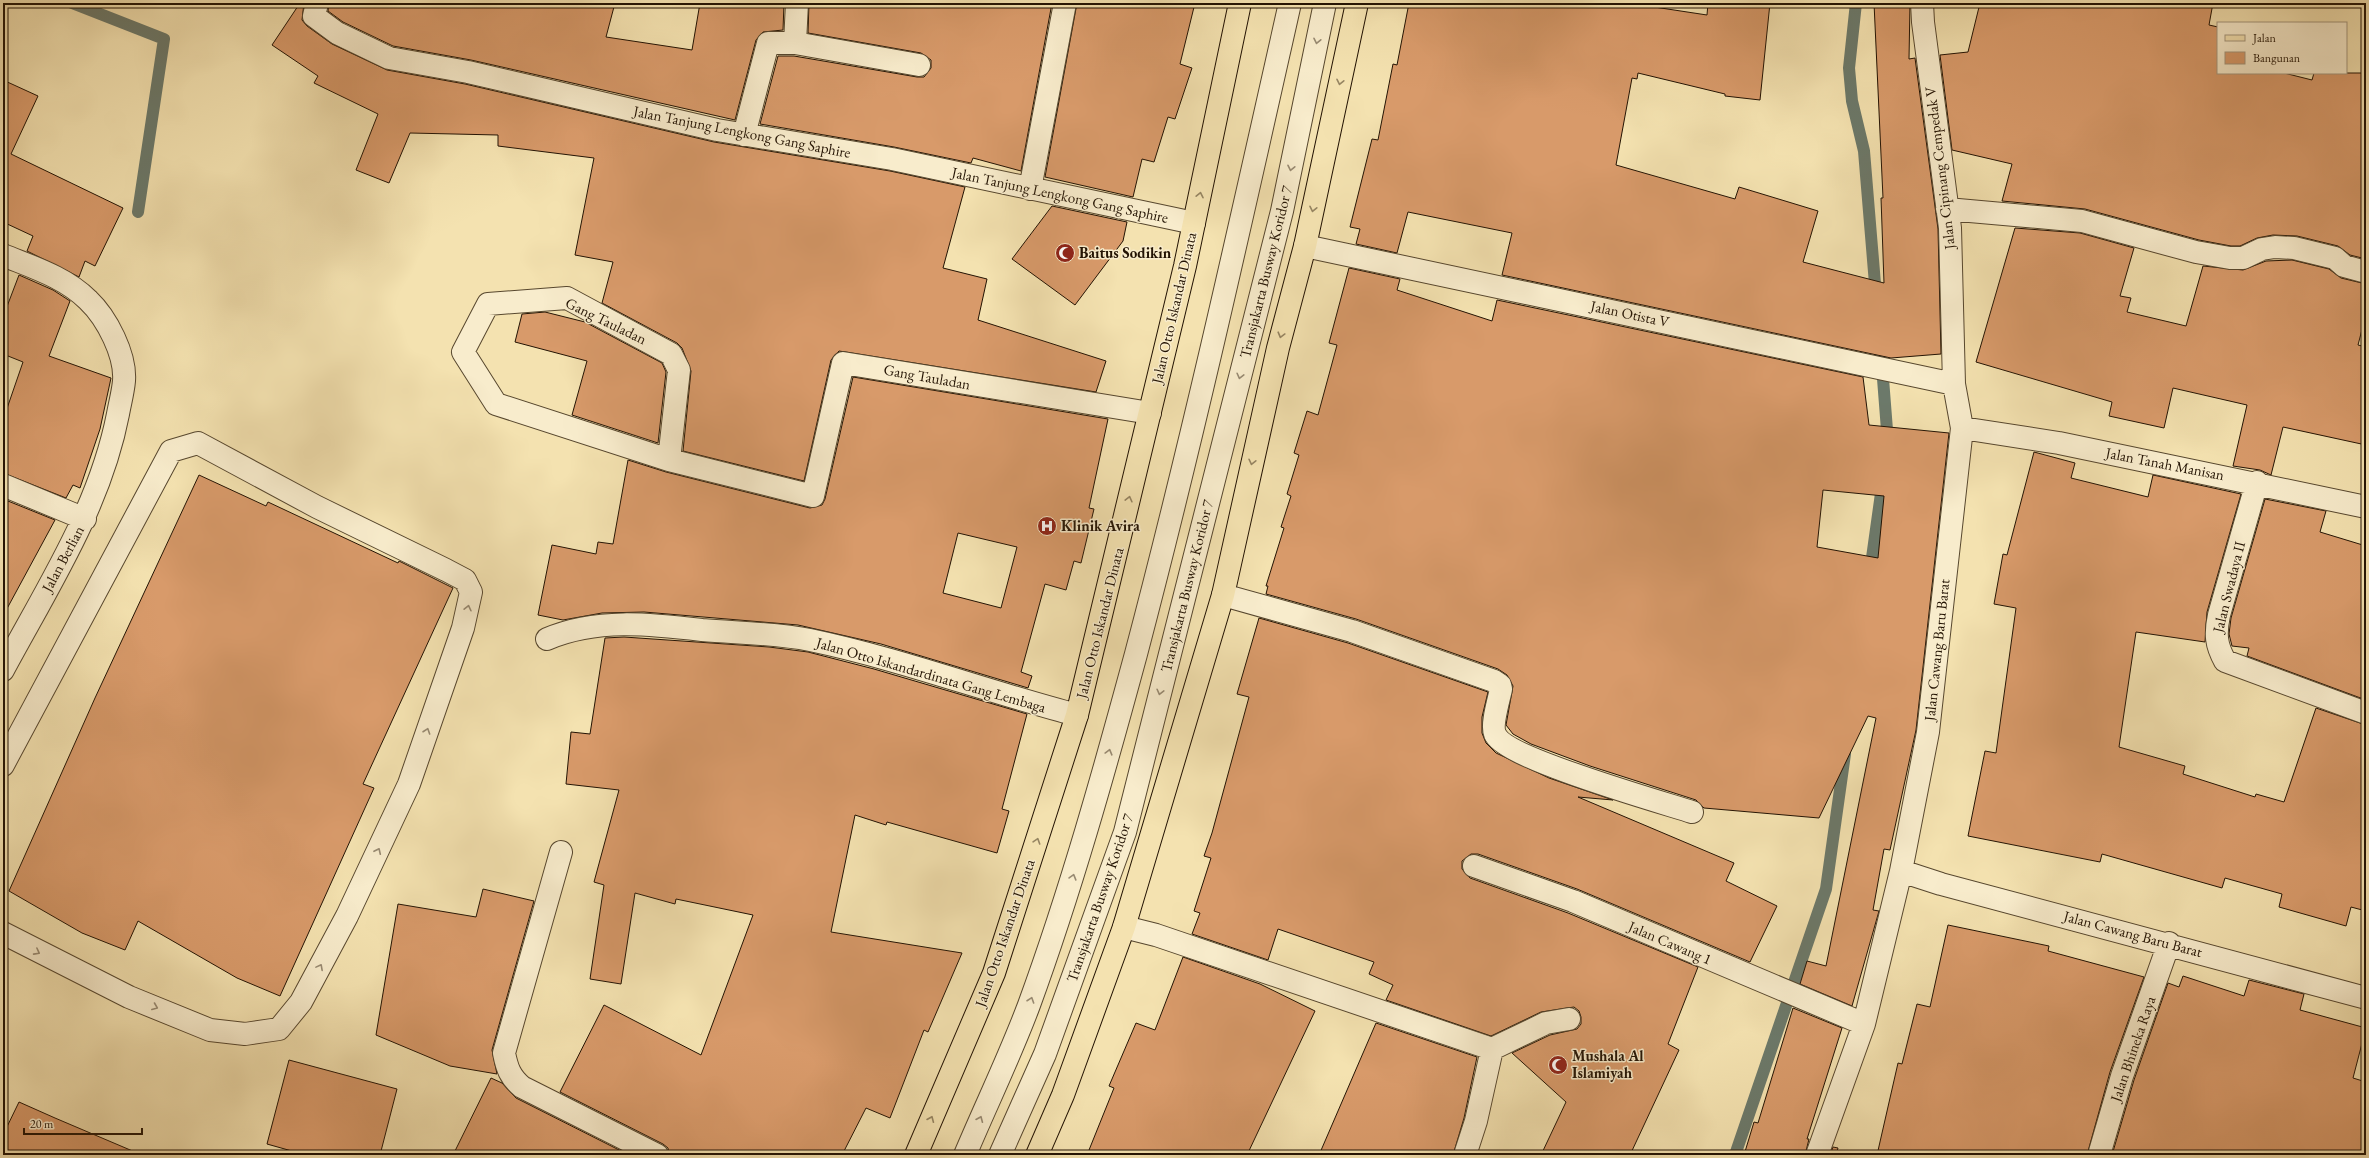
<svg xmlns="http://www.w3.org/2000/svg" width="2369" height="1158" font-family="'EB Garamond',serif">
  <rect width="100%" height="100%" fill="#f4e2b0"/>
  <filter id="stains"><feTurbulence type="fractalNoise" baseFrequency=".005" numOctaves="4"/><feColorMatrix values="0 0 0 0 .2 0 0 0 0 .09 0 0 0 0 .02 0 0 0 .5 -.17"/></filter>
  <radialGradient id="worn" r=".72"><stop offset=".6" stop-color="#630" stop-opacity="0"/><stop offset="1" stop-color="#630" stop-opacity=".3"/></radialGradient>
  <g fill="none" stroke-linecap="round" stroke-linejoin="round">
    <!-- stream -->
    <path stroke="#6c796a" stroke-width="12" d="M72,3L164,39L138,212
      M1856,3L1849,68L1852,101L1864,151L1876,296
      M1880,340L1888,443
      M1870,572L1883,479
      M1735,1155L1826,889L1845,754"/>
  </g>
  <!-- building -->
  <path fill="#d89a6a" stroke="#231303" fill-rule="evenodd" d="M300,3H304L302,20L307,26L332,44L387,70L465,84L714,142L890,171L965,187L943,268L987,279L978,320L1106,361L1096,392L839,351L831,360L804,481L683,451L691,371L682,348L677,343L602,303L613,262L575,255L594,158L498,146V135L410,133L389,183L356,170L378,114L314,83L318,76L272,45Z
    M329,3H615L606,37L692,50L700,3H784L783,30L763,32L756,40L735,120L471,60L393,46L343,22L328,11Z
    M809,3H1052L1021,171L973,158L971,163L894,147L760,124L778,56H794L917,77H924L931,68V60L921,53L808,33Z
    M1077,3H1195L1180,64L1192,68L1175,119L1168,117L1154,162L1142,159L1133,197L1045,177Z
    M1409,3H1628L1707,15L1708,3H1770L1760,100L1725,96V94L1638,73L1637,79L1632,78L1616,165L1735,199L1739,187L1818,211L1803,262L1884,283L1881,198H1883L1874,3H1910L1909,59L1915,58L1938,229L1941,354L1891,358L1502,275L1512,233L1408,212L1397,253L1356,244L1360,229L1350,227L1372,139L1378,140L1393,64L1397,65Z
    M1980,3H2213L2209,25L2218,27V73H2284L2312,80L2314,73H2366V259L2350,255L2338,246L2297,236L2273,235L2257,238L2240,246H2231L2199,240L2085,209L2002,201L2012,164L1952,150L1940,55L1968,52Z
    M3,80L38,96L11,154L123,208L95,266L85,261L79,277L27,251L33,236L3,222Z
    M1052,206L1127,222L1123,241L1075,305L1012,259Z
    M2015,228L2080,233L2134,248L2120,296L2131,298L2127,312L2186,326L2203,266L2243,270L2266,261L2292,260L2329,269L2341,278L2366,284V314L2358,345L2366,347V445L2283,427L2271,475L2260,470L2233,466L2247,405L2173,388L2164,428L2109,416L2112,402L1976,362Z
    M1349,268L1400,279L1397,290L1492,321L1497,300L1863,377L1869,425L1949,433L1916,730L1890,850L1884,849L1873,910L1879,911L1852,1006L1800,984L1807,961L1826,966L1876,718L1868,716L1819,818L1704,808L1696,800L1590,766L1531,744L1513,734L1506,725L1513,686L1507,675L1498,669L1356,619L1266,594L1268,586H1266L1284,528L1281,527L1291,496L1287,494L1299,455L1294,453L1307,411L1318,415L1337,345L1329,343ZM1823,490L1884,496L1878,558L1817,547Z
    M19,275L53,290L70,301L49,356L111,378L100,429L80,488L73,485L66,498L3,473V420L23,362L3,354V317Z
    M545,312L585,322L662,363L666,372L658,443L572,415L587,361L515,342L522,314Z
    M853,377L1108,419L1089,508L1094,509L1081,563L1074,561L1066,590L1045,584L1021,672L1032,676L1028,688L881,644L798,625L644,612L602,613L563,620L538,615L552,545L596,554L598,542L613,544L628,460L666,472L810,508L822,505L825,499ZM958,533L1017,547L1001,608L943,593Z
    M2034,452L2075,463L2071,478L2148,497L2153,475L2241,494L2207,612L2205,642L2136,632L2119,747L2185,766L2183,774L2255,797L2256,794L2284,802L2316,708L2366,725V911L2351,907L2346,926L2279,907L2282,894L2225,878L2222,888L2102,854L2100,862L1968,836L1985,751L1996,753L2016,608L1994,604L2003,554L2007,555Z
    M199,475L266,506L268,502L398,563L399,561L453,588L363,784L374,788L280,996L237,978L138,921L125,950L82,933L9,891L95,698Z
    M3,499L55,520L3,616Z
    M2265,499L2326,511L2320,532L2366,546V700L2247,656L2249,648L2232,646L2229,634L2231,618Z
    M1259,618L1348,643L1488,692L1482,717V733L1486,743L1496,753L1549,778L1613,800L1578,797L1734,863L1726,881L1777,906L1750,962L1577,889L1478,854H1471L1462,861V869L1470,878L1568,913L1698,967L1668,1044L1679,1050L1630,1155H1541L1566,1102L1512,1053L1550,1035L1577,1029L1581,1024V1017L1579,1011L1574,1007L1541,1012L1491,1036L1386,1000L1393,985L1369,974L1374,962L1278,929L1268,960L1192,934L1200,913L1194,911L1211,858L1204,856L1212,833L1249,697L1237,694Z
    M624,637L769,647L808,652L874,669L1027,714L1002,809L1009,811L997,853L887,822L886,825L855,815L831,932L962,953L928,1032L924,1030L890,1118L866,1108L842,1155H669L668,1148L663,1144L560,1092L604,1005L701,1055L753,915L676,899L675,904L635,893L621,984L590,979L604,885L594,882L619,790L566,784L571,732L590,734L605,638Z
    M483,889L534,901L492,1050L497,1074L450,1066L376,1035L398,904L476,917Z
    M1948,925L2049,946L2048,951L2144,977L2110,1072L2087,1155H1877L1898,1063L1902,1064L1917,1004L1930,1007Z
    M1183,957L1260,984L1315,1011L1247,1155H1087L1114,1088L1109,1086L1136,1023L1155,1030Z
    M2183,976L2244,996L2249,980L2304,994L2300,1010L2366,1028L2353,1078L2366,1082V1155H2112L2134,1080L2168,983L2179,987Z
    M1793,1008L1842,1028L1807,1139H1809L1805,1155H1744L1754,1122L1758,1123Z
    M1376,1023L1477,1057L1464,1118L1453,1155H1319Z
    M289,1060L397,1089L380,1155H306L267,1144Z
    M491,1078L502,1083L516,1098L629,1155H453Z
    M19,1102L55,1118L142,1155H3V1135Z
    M1833,1147L1838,1148L1836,1155H1830Z"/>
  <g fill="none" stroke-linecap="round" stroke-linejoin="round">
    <defs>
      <path id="minor" d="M317,3L314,16L337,33L389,58L468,72L717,130L892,159L1194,223
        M795,43L919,65
        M744,135L768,43H795L797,3
        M1030,189L1065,3
        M1947,209L2082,221L2196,252L2230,258H2243L2262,249L2275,247L2294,248L2335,258L2344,266L2366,272
        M1305,246L1954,384
        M3,255C32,267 65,277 88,300C107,318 126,355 124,381C123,392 120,403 118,414C100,507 47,588 3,670
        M1962,428L2059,443L2366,507
        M669,460L679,370L671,354L567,298L488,304L463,352L496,404L669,460L813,496L843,363L1150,413
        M2257,482L2219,615C2215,634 2216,645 2225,661L2366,713
        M3,485L85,519
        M1223,595L1352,631L1494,681L1500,685L1501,689C1499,699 1491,725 1495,734C1505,758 1661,802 1692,812
        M547,639C596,618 650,624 702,630C737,633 775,633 810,640C901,659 988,692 1077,715
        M3,765L171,451L198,443L317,507L446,570L465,580L471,592L463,628L409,784L347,916L301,1002L279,1029L245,1034L210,1030L129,997L3,933
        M561,852L504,1053C507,1068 510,1077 522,1087L657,1155
        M1474,866L1573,901L1864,1024
        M1901,871L1941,884L2366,998
        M1124,927L1156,935L1492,1049L1546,1023L1569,1019
        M965,1155C986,1105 1010,1056 1029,1005C1071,890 1104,772 1136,654C1193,438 1241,221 1290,3
        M1000,1155L1045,1054L1125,832L1282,211L1325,3
        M1465,1155L1476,1121L1492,1049
        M1817,1155L1864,1024L1901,871L1928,732L1962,428L1954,384L1950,228L1923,22L1922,3
        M2099,1155L2122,1076L2169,943"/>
      <path id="major" d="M916,1155L994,973L1077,715L1185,266L1240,3
        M1037,1155L1063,1095L1124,927L1223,595L1278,348L1305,246L1357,3"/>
    </defs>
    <!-- minor casing -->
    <use href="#minor" stroke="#57472e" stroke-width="24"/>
    <!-- major casing -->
    <use href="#major" stroke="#231303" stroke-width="24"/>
    <!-- minor -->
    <use href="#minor" stroke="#f8eccc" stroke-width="22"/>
    <!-- major -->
    <use href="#major" stroke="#f4e2b0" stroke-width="22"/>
  </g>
  <!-- one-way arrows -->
  <defs><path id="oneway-chevron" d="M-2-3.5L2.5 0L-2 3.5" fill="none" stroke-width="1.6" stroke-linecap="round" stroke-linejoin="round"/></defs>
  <g stroke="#988a72">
    <use href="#oneway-chevron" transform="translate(1317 41) rotate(102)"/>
    <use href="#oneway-chevron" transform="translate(1291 168) rotate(102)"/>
    <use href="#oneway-chevron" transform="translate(1240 376) rotate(104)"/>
    <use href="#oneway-chevron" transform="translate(468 608) rotate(-77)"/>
    <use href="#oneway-chevron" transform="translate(1160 692) rotate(104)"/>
    <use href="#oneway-chevron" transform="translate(427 731) rotate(-71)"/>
    <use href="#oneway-chevron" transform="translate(1109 752) rotate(-75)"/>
    <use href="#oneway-chevron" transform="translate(378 851) rotate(-65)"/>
    <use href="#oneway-chevron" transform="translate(1073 877) rotate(-74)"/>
    <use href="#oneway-chevron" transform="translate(37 952) rotate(28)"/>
    <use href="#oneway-chevron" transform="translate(320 967) rotate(-62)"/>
    <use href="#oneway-chevron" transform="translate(1031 1000) rotate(-71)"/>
    <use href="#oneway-chevron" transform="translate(155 1007) rotate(22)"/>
    <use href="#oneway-chevron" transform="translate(980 1119) rotate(-67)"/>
  </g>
  <g stroke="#968562">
    <use href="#oneway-chevron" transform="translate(1340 82) rotate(102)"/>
    <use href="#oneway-chevron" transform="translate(1200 195) rotate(-78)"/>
    <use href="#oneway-chevron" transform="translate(1313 209) rotate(102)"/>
    <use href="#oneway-chevron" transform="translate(1281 335) rotate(105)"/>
    <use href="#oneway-chevron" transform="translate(1252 462) rotate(103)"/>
    <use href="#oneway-chevron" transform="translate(1129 499) rotate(-76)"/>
    <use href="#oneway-chevron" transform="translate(1037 841) rotate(-72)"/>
    <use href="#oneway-chevron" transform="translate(931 1119) rotate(-67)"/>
  </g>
  <!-- icons -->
  <defs>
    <symbol id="mosque-disc" viewBox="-11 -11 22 22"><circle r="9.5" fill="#8f2418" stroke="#f8eccc"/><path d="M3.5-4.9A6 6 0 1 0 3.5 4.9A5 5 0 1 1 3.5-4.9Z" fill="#fff"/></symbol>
    <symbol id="hospital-disc" viewBox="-11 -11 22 22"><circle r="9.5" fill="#8f2418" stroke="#f8eccc"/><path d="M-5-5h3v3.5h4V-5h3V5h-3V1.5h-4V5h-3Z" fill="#fff"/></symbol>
  </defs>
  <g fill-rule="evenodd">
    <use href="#mosque-disc" x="1054" y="242" width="22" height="22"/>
    <use href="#hospital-disc" x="1036" y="515" width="22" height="22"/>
    <use href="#mosque-disc" x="1547" y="1054" width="22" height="22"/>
  </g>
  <g text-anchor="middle" stroke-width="3" stroke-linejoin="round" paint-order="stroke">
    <!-- street labels -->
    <g font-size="15" fill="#231303" stroke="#f8eccc">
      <text transform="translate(742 132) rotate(11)" y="5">Jalan Tanjung Lengkong Gang Saphire</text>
      <text transform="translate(1940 168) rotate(-97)" y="5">Jalan Cipinang Cempedak V</text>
      <text transform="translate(1060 195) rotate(12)" y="5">Jalan Tanjung Lengkong Gang Saphire</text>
      <text transform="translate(1266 272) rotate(-76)" y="5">Transjakarta Busway Koridor 7</text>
      <text transform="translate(1174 308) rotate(-77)" y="5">Jalan Otto Iskandar Dinata</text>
      <text transform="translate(1630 314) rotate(12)" y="5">Jalan Otista V</text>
      <text transform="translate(606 321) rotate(26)" y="5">Gang Tauladan</text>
      <text transform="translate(927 377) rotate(10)" y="5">Gang Tauladan</text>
      <text transform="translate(2165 464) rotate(11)" y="5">Jalan Tanah Manisan</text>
      <text transform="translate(63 559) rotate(-62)" y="5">Jalan Berlian</text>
      <text transform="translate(1187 586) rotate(-76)" y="5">Transjakarta Busway Koridor 7</text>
      <text transform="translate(2229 587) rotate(-76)" y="5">Jalan Swadaya II</text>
      <text transform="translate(1100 623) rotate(-76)" y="5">Jalan Otto Iskandar Dinata</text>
      <text transform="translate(1937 650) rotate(-84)" y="5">Jalan Cawang Baru Barat</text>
      <text transform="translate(931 675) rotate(16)" y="5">Jalan Otto Iskandardinata Gang Lembaga</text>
      <text transform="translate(1100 898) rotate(-71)" y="5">Transjakarta Busway Koridor 7</text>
      <text transform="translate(1005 933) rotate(-71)" y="5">Jalan Otto Iskandar Dinata</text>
      <text transform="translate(2133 934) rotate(15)" y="5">Jalan Cawang Baru Barat</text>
      <text transform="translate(1670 943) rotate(23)" y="5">Jalan Cawang 1</text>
      <text transform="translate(2133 1049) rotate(-71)" y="5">Jalan Bhineka Raya</text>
    </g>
    <!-- poi labels -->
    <g font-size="15" font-weight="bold" fill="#231303" stroke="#f8eccc" text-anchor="start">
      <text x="1079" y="258">Baitus Sodikin</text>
      <text x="1061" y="531">Klinik Avira</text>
      <text x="1572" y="1061">Mushala Al<tspan x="1572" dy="17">Islamiyah</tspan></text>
    </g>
  </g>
  <!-- margin -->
  <rect width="2369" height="1158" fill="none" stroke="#f4e2b0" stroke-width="16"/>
  <rect x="4" y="4" width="2361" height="1150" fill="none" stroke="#231303" stroke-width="2"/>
  <rect x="8" y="8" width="2353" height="1142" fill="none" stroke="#231303"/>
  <!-- legend -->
  <rect x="2217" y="22" width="130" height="52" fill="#f8eccc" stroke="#a3957c"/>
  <rect x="2225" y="35" width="20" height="6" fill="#f4e2b0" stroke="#a3957c"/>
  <text x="2253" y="42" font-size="12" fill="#231303">Jalan</text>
  <rect x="2225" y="52" width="20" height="12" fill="#d89a6a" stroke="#a3957c"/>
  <text x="2253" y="62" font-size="12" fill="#231303">Bangunan</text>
  <!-- scale -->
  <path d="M24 1128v6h118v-6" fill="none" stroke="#231303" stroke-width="2"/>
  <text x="30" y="1128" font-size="12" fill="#231303" stroke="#f8eccc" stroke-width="3" paint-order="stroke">20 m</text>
  <rect width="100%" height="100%" filter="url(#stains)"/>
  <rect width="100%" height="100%" fill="url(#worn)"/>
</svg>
